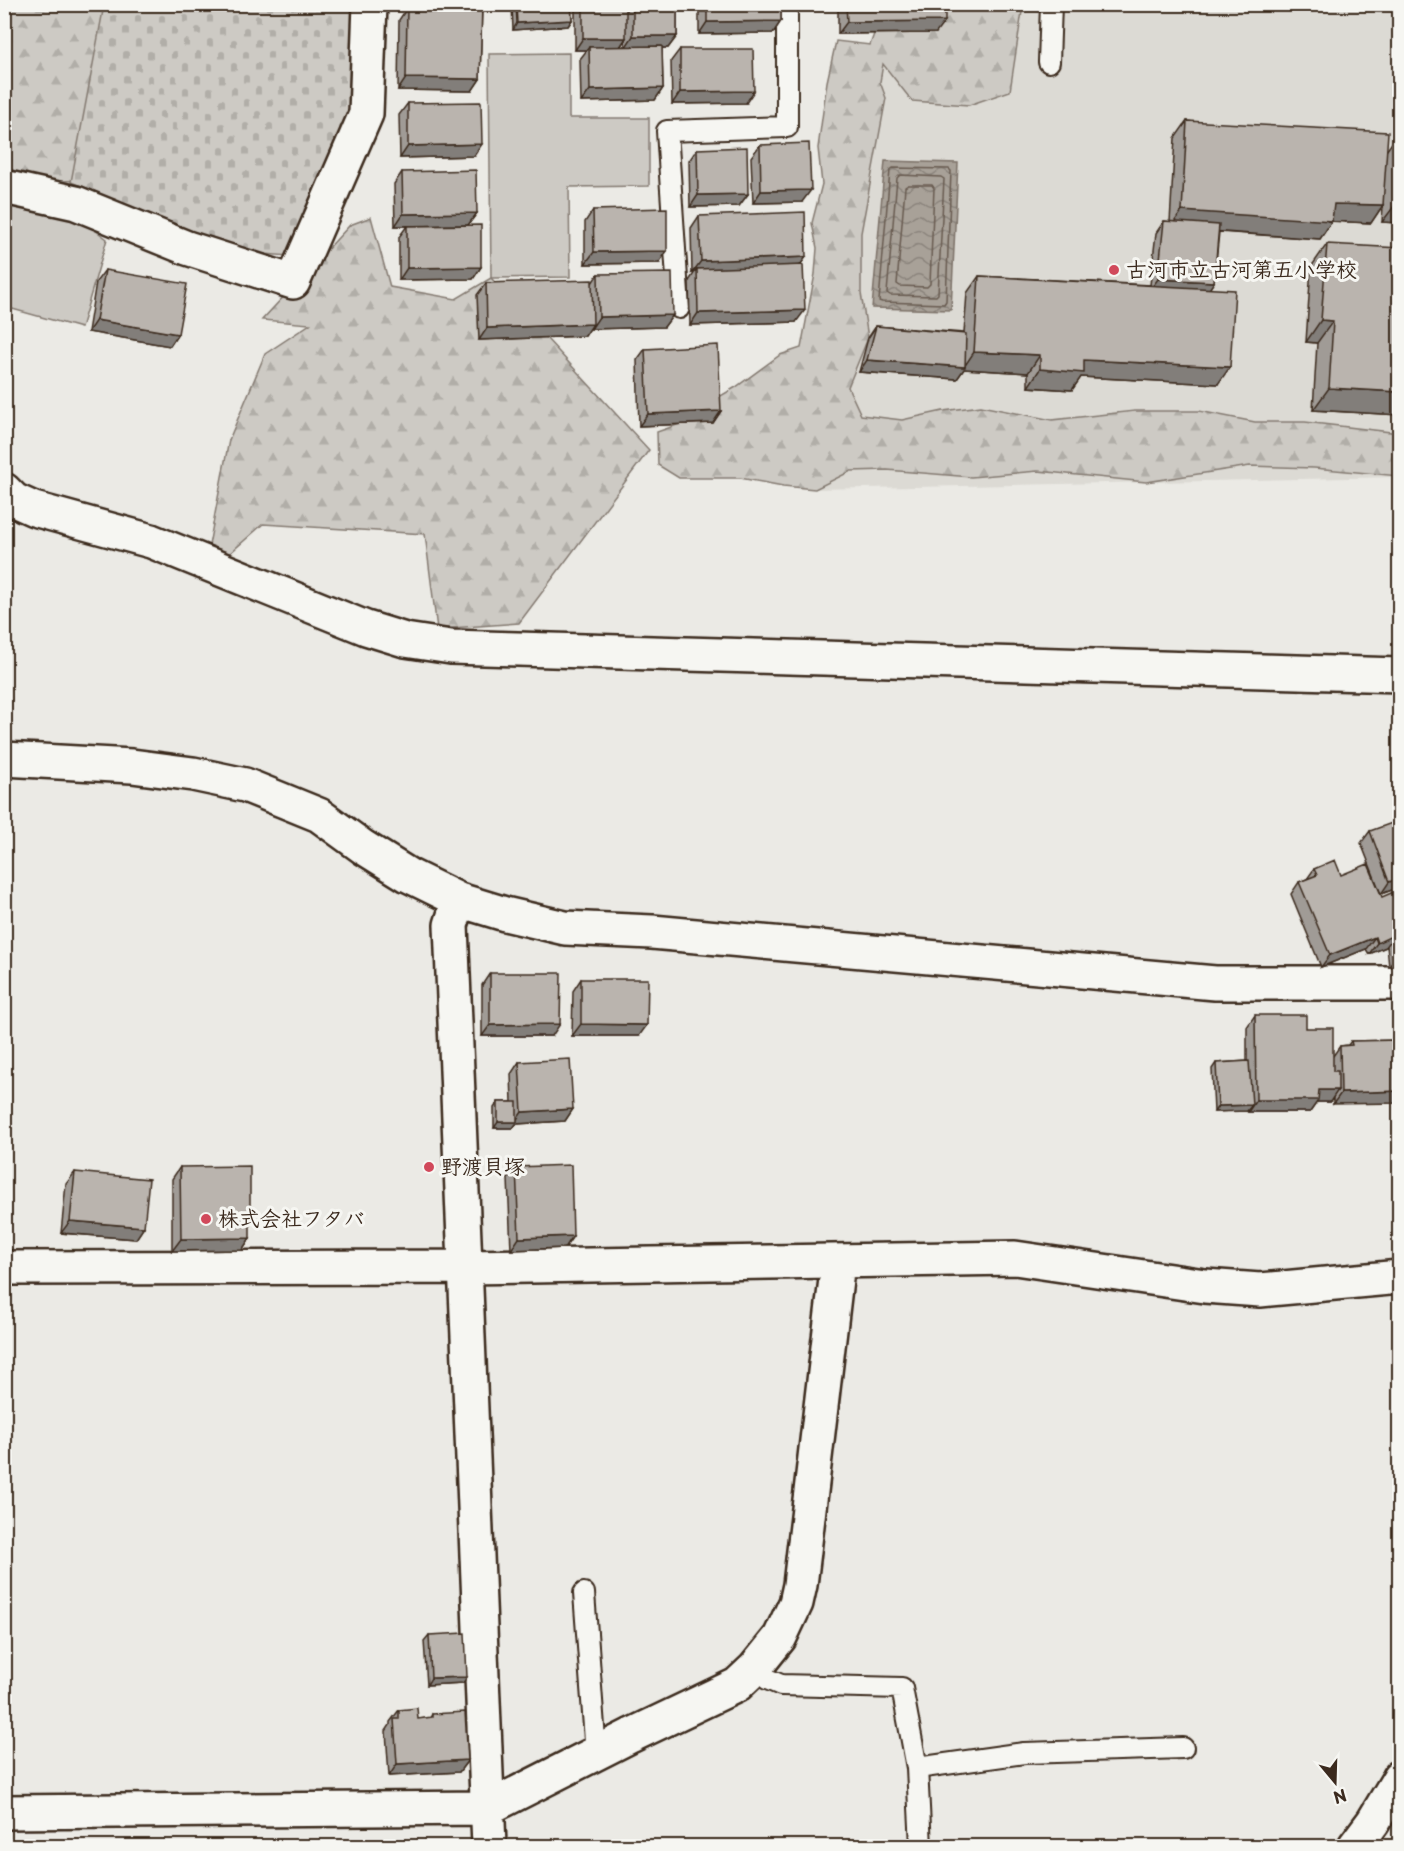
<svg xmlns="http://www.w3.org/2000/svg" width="1404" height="1851" font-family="'Playpen Sans','Klee One',sans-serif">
  <defs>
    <pattern id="forest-firs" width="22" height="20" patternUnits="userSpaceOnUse" patternTransform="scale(1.5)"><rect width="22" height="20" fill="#cdcac4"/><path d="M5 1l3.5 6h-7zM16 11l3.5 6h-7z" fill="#b1aea8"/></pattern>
    <pattern id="cemetery-stones" width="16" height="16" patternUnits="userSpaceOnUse" patternTransform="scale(1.5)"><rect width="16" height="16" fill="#cdcac4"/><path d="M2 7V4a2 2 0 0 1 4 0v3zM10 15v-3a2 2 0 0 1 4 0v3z" fill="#b1aea8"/></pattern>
    <pattern id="water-waves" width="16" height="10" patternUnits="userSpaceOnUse" patternTransform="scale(1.5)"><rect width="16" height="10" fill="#a8a198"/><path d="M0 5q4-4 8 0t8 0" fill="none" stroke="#8a837b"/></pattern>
  </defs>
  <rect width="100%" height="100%" fill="#ebeae5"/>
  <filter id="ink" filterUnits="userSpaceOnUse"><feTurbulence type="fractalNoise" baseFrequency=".0167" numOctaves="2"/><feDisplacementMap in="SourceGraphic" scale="12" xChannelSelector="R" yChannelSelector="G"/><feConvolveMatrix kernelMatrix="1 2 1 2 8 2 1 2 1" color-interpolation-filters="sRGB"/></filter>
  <g filter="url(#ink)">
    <!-- built -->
    <path fill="#dcdad4" d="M988,5H1399V477L815,489L841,60Z"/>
    <!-- green -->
    <path fill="#cdcac4" stroke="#847a71" stroke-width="1.5" d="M569,53V118H649V186L569,187L570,277L491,278L489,54Z
      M4,199L76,216L107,239L81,328L5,307Z"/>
    <!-- forest -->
    <path fill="url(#forest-firs)" stroke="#847a71" stroke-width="1.5" d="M4,5H150L115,178L47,182L5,174Z
      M899,5H1023L1010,91L969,105L912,101L883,64L880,82L886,98L861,233V293L868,338L848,387L861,415L902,420L943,411L981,406L1052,420L1135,411H1199L1255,422H1305L1399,433V476L1314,468L1250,466L1146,482L1038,471L971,477L887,470L851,471L815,489L783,486L740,478H679L658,465L657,432L688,421L712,401L736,387L780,355L801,348L815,274L817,248L812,223L822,184L818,148L827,82L836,41L870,45L881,15Z
      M371,217L390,287L456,299L491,278L649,450L519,623L437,629L425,534L263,524L203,577L229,440L265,354L310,324L262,320L350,225Z"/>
    <!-- cemetery -->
    <path fill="url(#cemetery-stones)" stroke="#847a71" stroke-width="1.5" d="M104,5H358L354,116L290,256L239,252L71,182Z"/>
    <!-- water -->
    <path fill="url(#water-waves)" stroke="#7c7167" stroke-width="1.5" d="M885,161L958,163L951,310L872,308Z"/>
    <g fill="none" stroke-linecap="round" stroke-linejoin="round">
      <!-- shore -->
      <path stroke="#675a4f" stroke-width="1.5" d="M893,168L949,169L951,171L946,301L944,304L882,302L879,301L890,170Z
        M900,175L941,177L944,179L938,294L936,296L890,295L887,293L897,178Z
        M908,185H932L934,188L930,284L927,287L900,286L897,284L905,187Z"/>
      <defs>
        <path id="service" d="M1049,62L1051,4
          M679,308L667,131L787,127V4
          M584,1593L596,1754
          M755,1668L767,1679L781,1685L902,1688L917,1768
          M921,1846L917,1768L1024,1753L1183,1748"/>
        <path id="minor" d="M4,187L76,203L187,248L293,282L366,114L370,4
          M4,490L14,500L34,509L151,541L366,628L405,640L451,647L1400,675
          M4,759L132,766L193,774L245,785L319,815L363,847L408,875L459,900L505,914L565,928L652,932L1215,983H1400
          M459,900L451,925L489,1846
          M4,1268L464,1267L1015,1258L1205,1286L1260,1290L1400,1277
          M4,1812L488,1808L630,1736L737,1685L755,1668L780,1637L796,1603L800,1585L838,1262
          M1355,1846L1373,1822L1400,1777"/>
      </defs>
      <!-- service casing -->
      <use href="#service" stroke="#3b2a1e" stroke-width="24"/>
      <!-- minor casing -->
      <use href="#minor" stroke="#3b2a1e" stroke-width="38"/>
      <!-- service -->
      <use href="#service" stroke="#f6f6f2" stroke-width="20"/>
      <!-- minor -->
      <use href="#minor" stroke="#f6f6f2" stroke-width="33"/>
    </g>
    <!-- wall -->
    <path fill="#a09b96" stroke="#3b2a1e" stroke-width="1.5" fill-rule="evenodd" d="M451,4H482L480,79L472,91L398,90L399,20L407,8L451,9Z
      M512,4H571L572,20L568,26L513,30Z
      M575,4H677V36L668,48H662L663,88L655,100L581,102L580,59L587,50H575ZM625,40V46L620,47Z
      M699,4H781V21L773,33L699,34Z
      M838,4H945L936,33L838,34Z
      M680,49L746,103L672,104L671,61Z
      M408,103L474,156L400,158L399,115Z
      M1187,121L1387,150L1398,134L1400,223L1382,222L1383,205L1371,223L1332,221L1320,239L1219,232L1214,282L1209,289L1218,384L1081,377L1072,390L1028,387V373L964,369L957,379L859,372L868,338L876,326L964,333L967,293L979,276L1150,285L1156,233L1164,221L1170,222L1175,138Z
      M760,145L802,202L753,203L751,157Z
      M697,149L748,194L739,206L690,207L689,161Z
      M402,172L477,213L468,225L481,267L473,279L399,280V237L407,226H395L394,184Z
      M593,210L659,263L585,264V222Z
      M699,216L806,257L800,265L796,322L690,325L689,281L695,272L692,273L691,228Z
      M1327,244L1400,415L1313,410L1317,343L1306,342L1311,267Z
      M105,270L178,334L170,346L88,332L96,282Z
      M598,274L673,315L664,327L591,329L590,328L585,336L479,340L477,295L486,283H592Z
      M645,349L721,411L713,423L639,426L637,360Z
      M1370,831L1400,887L1381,894L1361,843Z
      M1314,869L1341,875L1382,897L1400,937V966L1389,967L1387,946L1386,947L1369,954L1366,949L1321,967L1291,894L1299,882L1307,879Z
      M490,973L552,1036H482V985Z
      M581,979L639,1036H572L573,991Z
      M1255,1015L1306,1028L1333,1056L1340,1046L1348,1045L1351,1041L1400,1040L1333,1104V1098L1330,1102H1317L1310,1112H1248V1110L1214,1112L1212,1069L1216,1063L1247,1061V1027Z
      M519,1062L573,1109L565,1121L516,1124L513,1128H494V1108L498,1102H512L511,1074Z
      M180,1167L250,1238L242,1250L172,1251V1179Z
      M516,1167L573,1236L565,1248L511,1250L508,1179Z
      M75,1172L144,1227L136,1239L61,1233L66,1184Z
      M429,1635L463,1683L427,1685L424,1641Z
      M399,1710L418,1719L430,1718L432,1714L468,1760L459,1772L389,1776L386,1731L390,1725V1722Z"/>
    <!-- shaded-wall -->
    <path fill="#827e7a" stroke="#3b2a1e" stroke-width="1.5" d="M572,20L568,26L513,30L517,23Z
      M781,21L773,33L699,34L707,22Z
      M945,21L936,33L838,34L847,22Z
      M633,36H677L668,48H625Z
      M583,38H626L618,50L589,47L587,50H575Z
      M406,78L480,79L472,91L398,90Z
      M663,88L655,100L581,102L590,90Z
      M754,91L746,103L672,104L680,92Z
      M482,144L474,156L400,158L408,146Z
      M811,190L802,202L753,203L761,191Z
      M748,194L739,206L690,207L698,195Z
      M1334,204L1383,205L1371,223L1327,221H1332L1320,239L1170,228L1182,211Z
      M1395,205H1400V223L1382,222Z
      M477,213L468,225L395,226L403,214Z
      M667,251L659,263L585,264L594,252Z
      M806,257L798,268L697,269L695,272L692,273L701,261Z
      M481,267L473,279L399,280L407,268Z
      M1158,279L1214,282L1206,294L1149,291Z
      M805,310L796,322L690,325L698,313Z
      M673,315L664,327L591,329L599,317Z
      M96,320L178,334L170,346L88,332Z
      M1321,320L1333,321L1317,343L1306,342Z
      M593,324L585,336L479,340L487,328Z
      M974,352L1040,355L1028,373L964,369L957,379L859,372L867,360L964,367Z
      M1084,360L1230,367L1218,384L1081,377L1072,390L1028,387L1040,369Z
      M1329,388L1400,392V415L1313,410Z
      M721,411L713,423L639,426L648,414Z
      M1400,878V887L1381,894L1389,882Z
      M1400,928V936L1391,940L1386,947L1369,954L1377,943L1392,931Z
      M1375,937L1366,949L1321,967L1330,955Z
      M1393,961H1400V966L1389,967Z
      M560,1024L552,1036H482L490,1025Z
      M581,1024L647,1025L639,1036H572Z
      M1319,1090H1338L1330,1102H1317L1310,1112H1248L1256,1100Z
      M1400,1091V1103L1333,1104L1341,1093Z
      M1252,1105L1247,1111L1214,1112L1218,1106Z
      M573,1109L565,1121L516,1124L513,1128H494L498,1122H515L522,1112Z
      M70,1221L144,1227L136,1239L61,1233Z
      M573,1236L565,1248L511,1250L519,1238Z
      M250,1238L242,1250L172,1251L181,1239Z
      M467,1677L463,1683L427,1685L431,1678Z
      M468,1760L459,1772L389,1776L397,1764Z"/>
    <!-- building -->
    <path fill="#bab4ae" stroke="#3b2a1e" stroke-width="1.5" d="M459,4H482L480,79L406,78L407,8L459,9Z
      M516,4H571L572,20L517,23Z
      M583,4H626V38H583Z
      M633,4H677V36H633Z
      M707,4H781V21L707,22Z
      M846,4H945V21L847,22Z
      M662,46L663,88L590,90L589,47Z
      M680,49H753L754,91L680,92Z
      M481,102L482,144L408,146V103Z
      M1187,121L1388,132L1383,205L1334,204L1332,221L1182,211Z
      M1398,134H1400V205H1395Z
      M809,143L811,190L761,191L760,145Z
      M747,147L748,194L698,195L697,149Z
      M476,170L477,213L403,214L402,172Z
      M667,208V251L594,252L593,210Z
      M805,212L806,257L701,261L699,216Z
      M1164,221L1219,225L1214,282L1158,279Z
      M481,225V267L407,268V226Z
      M1327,244L1400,248V392L1329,388L1333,321L1321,320Z
      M803,265L805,310L698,313L697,269Z
      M105,270L187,284L178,334L96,320Z
      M672,273L673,315L599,317L598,274Z
      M979,276L1235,290L1230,367L1084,360V373L1040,369V355L974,352Z
      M592,280L593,324L487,328L486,283Z
      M876,326L966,334L965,367L867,360Z
      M718,345L721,411L648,414L645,349Z
      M1400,820V878L1389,882L1370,831Z
      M1335,860L1341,875L1368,864L1382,897L1396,891L1400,900V928L1392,931L1394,935L1377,943L1375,937L1330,955L1299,882L1317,875L1314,869Z
      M1393,937H1400V961H1393L1391,940Z
      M490,973H561L560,1024L490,1025Z
      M581,979H648L647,1025L581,1024Z
      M1255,1015H1306V1028H1333V1071H1338V1090H1319L1318,1100H1256Z
      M1400,1040V1091L1341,1093L1340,1046L1352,1045L1351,1041Z
      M570,1059L573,1109L522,1112L519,1062Z
      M1249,1061L1252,1105L1218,1106L1216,1063Z
      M498,1102H517V1122H498Z
      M571,1165L573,1236L519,1238L516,1167Z
      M250,1166V1238L181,1239L180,1167Z
      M75,1172L149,1179L144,1227L70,1221Z
      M465,1633L467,1677L431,1678L429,1635Z
      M417,1708L418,1719L432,1717V1714L465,1712L468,1760L397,1764L394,1719H399V1710Z"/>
  </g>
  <!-- markers -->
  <g fill="#d1495b" stroke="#f6f6f2" stroke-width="2">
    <circle cx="1114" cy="270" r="6"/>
    <circle cx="429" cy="1167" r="6"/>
    <circle cx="206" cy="1219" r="6"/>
  </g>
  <g text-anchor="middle" stroke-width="6" stroke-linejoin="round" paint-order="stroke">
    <!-- poi labels -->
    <g font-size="21" font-weight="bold" fill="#3b2a1e" stroke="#f6f6f2" text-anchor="start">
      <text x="1126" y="277">古河市立古河第五小学校</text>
      <text x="441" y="1174">野渡貝塚</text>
      <text x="218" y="1226">株式会社フタバ</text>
    </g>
  </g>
  <!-- margin -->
  <rect width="1404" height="1851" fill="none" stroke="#f6f6f2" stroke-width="24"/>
  <rect x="12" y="12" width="1380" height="1827" fill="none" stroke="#3b2a1e" stroke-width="2" filter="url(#ink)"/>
  <!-- north arrow -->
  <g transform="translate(1335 1782) rotate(161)" stroke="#f6f6f2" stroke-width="4.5" paint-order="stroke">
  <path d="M0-4.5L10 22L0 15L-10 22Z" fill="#3b2a1e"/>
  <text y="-9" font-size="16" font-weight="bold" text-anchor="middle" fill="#3b2a1e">N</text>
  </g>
</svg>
